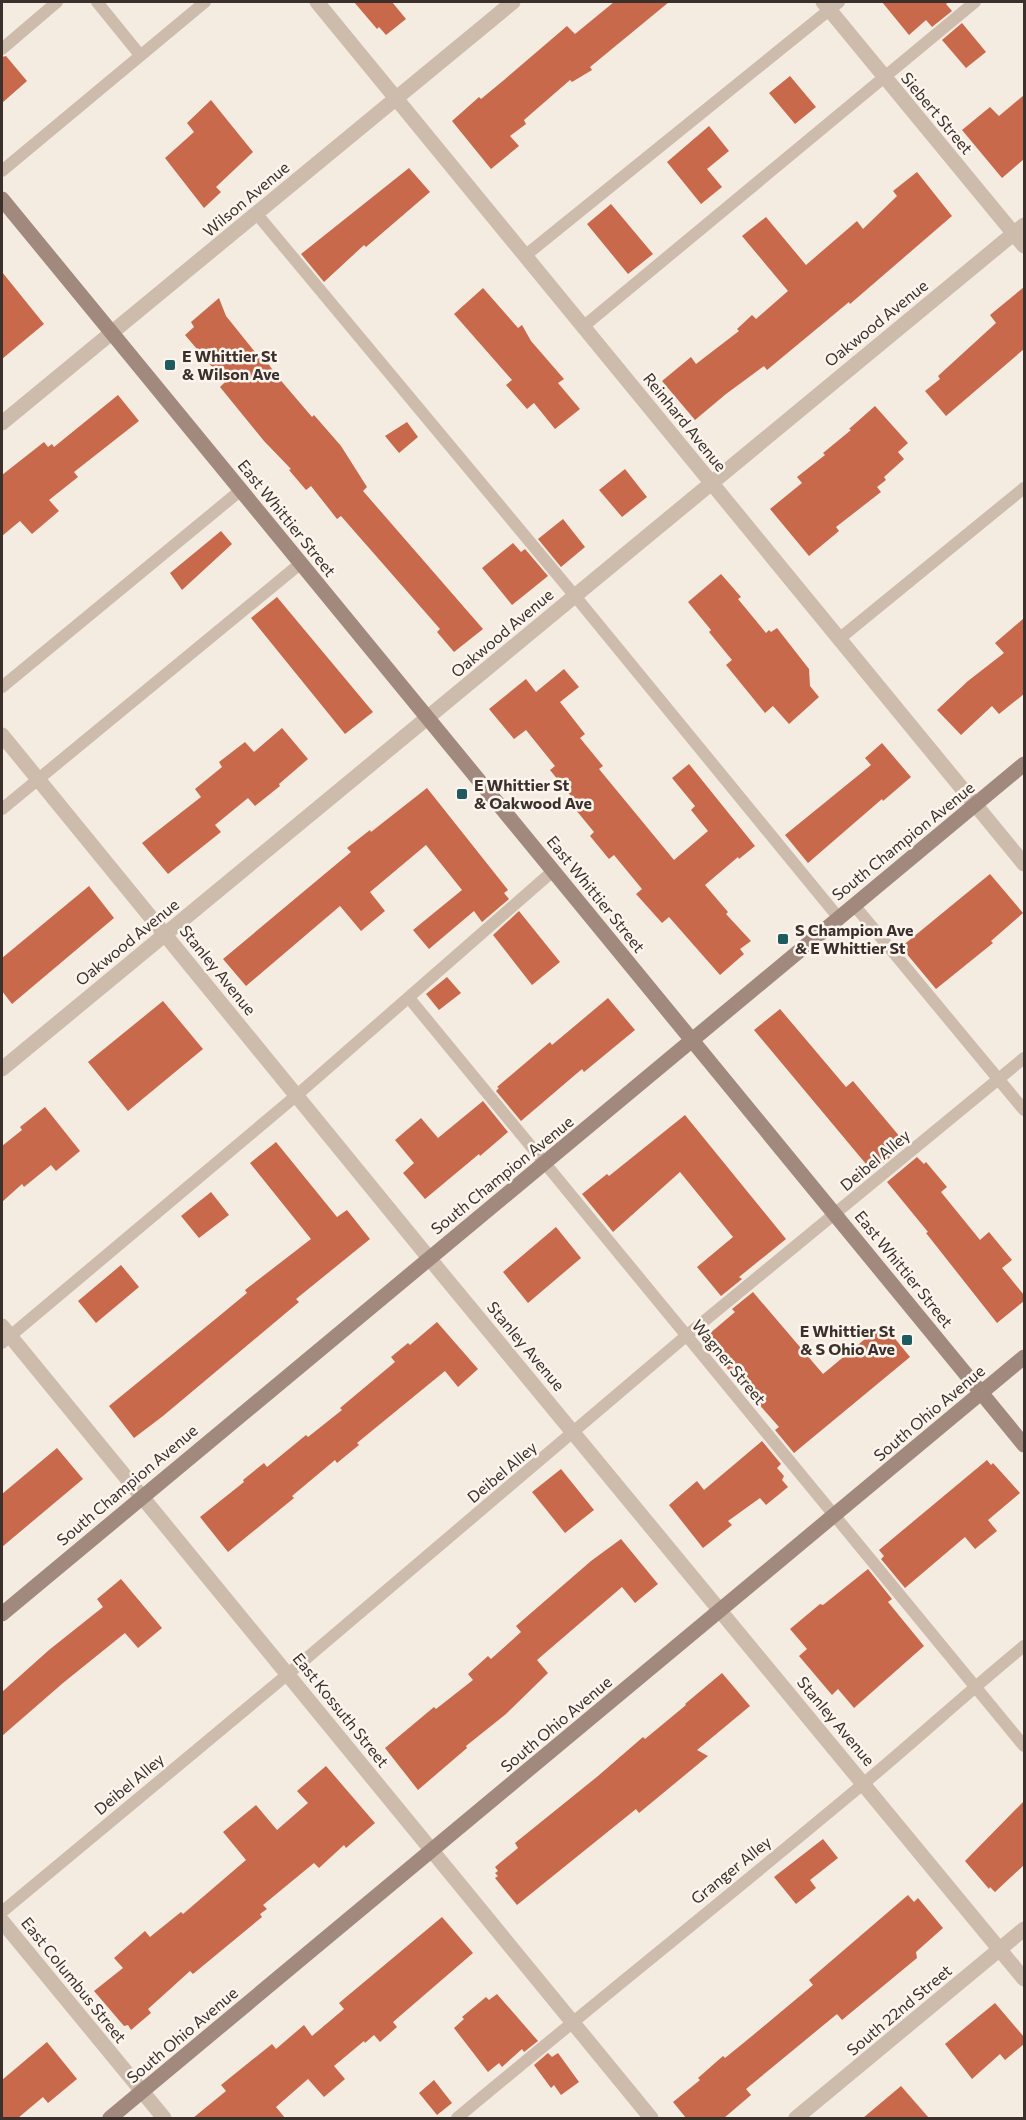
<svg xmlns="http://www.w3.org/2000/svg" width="1026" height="2120" font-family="Commissioner,sans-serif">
  <rect width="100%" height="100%" fill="#f4ebe1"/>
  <!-- building -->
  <path fill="#c8694b" d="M354,2H392L406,19L386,35L379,27L377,29Z
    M614,2H669L590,67L592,70L572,82L570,80L524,120L526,124L510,136L519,146L491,169L452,121L479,97L481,99L504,80L567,26L575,34Z
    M882,2H949L946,4L952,11L932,27L926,20L909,35Z
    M962,23L986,52L966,68L942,40Z
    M6,56L27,81L2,103V57Z
    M790,76L816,107L795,124L769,93Z
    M1024,95V159L1002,178L962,130L990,107L999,116Z
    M211,100L253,152L216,187L221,192L204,208L165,158L194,132L187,123Z
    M709,126L729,151L707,169L722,187L701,204L667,162Z
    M409,168L430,192L366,247L364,245L324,282L301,254Z
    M917,172L952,216L850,304L849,302L767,370L764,366L726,394L695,420L662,381L691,357L696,364L739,331L737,329L752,315L756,319L788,291L742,236L766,217L806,265L857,221L863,229L897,196L893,191Z
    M611,204L653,254L628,274L587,224Z
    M2,272L44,324L2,359Z
    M1024,287V349L946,416L925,391L940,379L938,376L996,323L990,315Z
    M483,288L518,328L522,325L531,341L564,379L558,383L580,409L555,429L534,403L527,409L506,385L512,380L454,314Z
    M219,298L226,316L259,357L262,355L277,376L312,417L314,415L341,446L367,487L363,491L483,629L454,652L437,632L440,629L341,516L337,519L311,486L306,490L289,470L291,469L264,441L220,387L225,382L185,335L194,327L191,322Z
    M118,395L139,421L74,472L78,477L49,500L59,511L32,534L20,521L2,536V475L44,442L48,447L52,444L54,447Z
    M875,406L908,443L898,452L904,459L884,477L886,480L877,487L881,492L836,527L839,531L809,556L770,509L802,483L797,477L825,455L823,453L851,430L849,429Z
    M407,422L418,437L399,453L385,436Z
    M625,469L647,497L622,517L599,490Z
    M563,519L585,547L561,567L538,539Z
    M221,531L232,544L182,590L170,573Z
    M513,543L521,552L525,549L548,576L512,605L482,568Z
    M721,574L741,597L738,599L766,633L769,630L771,632L777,628L809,669L810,686L819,697L789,724L773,706L765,713L726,665L732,660L709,632L711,630L688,602Z
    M277,597L373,712L345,734L251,618Z
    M1024,618V694L999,714L992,706L961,735L937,710L968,681L1004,653L995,643Z
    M564,669L579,687L560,702L585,734L580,738L603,766L599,769L674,860L708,831L691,810L695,806L672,778L689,764L755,846L739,859L738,857L705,885L728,912L726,914L751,941L740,949L744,954L720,975L669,917L662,923L636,894L642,889L614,855L609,859L590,836L594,832L571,804L575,801L550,770L555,766L526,730L514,739L489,709L526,679L536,692Z
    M282,728L308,759L279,784L280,786L255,806L248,798L215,825L221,832L168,874L142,843L201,797L195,789L222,767L219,762L245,742L254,752Z
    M882,743L911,777L883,801L882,799L808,863L785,835L871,765L865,758Z
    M427,788L508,890L504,893L509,899L482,922L474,911L429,949L413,930L462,890L426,845L370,892L385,911L361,931L340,906L246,986L223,959L351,852L347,848L370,830L371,832Z
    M990,874L1023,913L991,941L993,943L936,989L901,947Z
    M89,886L114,918L12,1004L2,991V958Z
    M519,911L560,962L532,985L493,935Z
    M447,977L461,993L439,1010L426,994Z
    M608,998L635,1030L584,1072L582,1069L521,1121L496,1091L499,1088L497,1087L550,1042L552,1045Z
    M163,1001L203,1049L128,1111L88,1062Z
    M780,1009L846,1087L853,1081L906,1144L876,1169L870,1161L866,1164L754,1030Z
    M483,1101L508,1132L480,1156L479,1154L425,1199L403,1173L414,1163L395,1140L421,1118L438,1138Z
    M45,1107L80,1151L56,1171L51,1165L24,1187L22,1184L2,1202V1146L22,1130L20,1127Z
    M685,1115L786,1239L739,1277L742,1279L721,1296L697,1267L733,1237L680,1172L613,1232L582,1194L607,1174L609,1176Z
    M276,1142L337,1217L347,1210L370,1239L296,1299L299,1302L163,1416L134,1438L109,1406L218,1317L247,1293L245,1290L311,1239L250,1163Z
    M917,1157L924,1164L926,1162L947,1187L941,1192L980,1240L989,1232L1012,1260L1002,1268L1024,1295V1301L997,1323L926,1233L928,1232L887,1182Z
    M211,1192L229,1215L199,1238L181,1216Z
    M556,1227L581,1258L528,1303L503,1272Z
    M121,1265L139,1287L96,1323L78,1301Z
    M753,1292L823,1374L883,1324L910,1357L794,1453L775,1430L779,1427L702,1340L735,1312L732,1309Z
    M437,1322L478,1369L458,1387L445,1371L357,1443L359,1445L337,1463L335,1460L292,1496L294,1498L228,1552L200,1517L244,1482L243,1480L264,1463L267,1467L306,1435L308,1437L342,1410L340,1408L395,1362L391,1357L408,1343L410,1345Z
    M762,1441L781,1464L777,1468L784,1476L782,1480L788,1487L766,1505L760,1498L728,1521L732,1525L703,1548L669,1505L697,1481L704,1490Z
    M57,1448L83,1479L2,1547V1494Z
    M987,1460L991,1465L993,1463L1020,1493L988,1520L997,1531L975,1549L965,1537L905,1588L881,1559L884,1556L879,1550Z
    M561,1469L594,1510L565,1533L532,1492Z
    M621,1539L658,1584L635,1603L622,1587L537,1660L548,1673L506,1714L466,1746L467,1748L418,1790L385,1748L434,1707L436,1709L473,1680L468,1674L488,1656L491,1659L521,1632L516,1626L591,1561Z
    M868,1569L892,1599L888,1602L924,1646L854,1708L838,1689L832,1695L799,1656L807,1649L790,1629L820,1604L823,1605Z
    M121,1579L162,1628L138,1648L125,1633L63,1683L2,1736V1692L49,1650L103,1607L97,1599Z
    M722,1673L750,1706L697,1750L708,1756L639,1813L636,1809L517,1905L495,1878L498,1876L495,1873L498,1871L495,1867L518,1848L515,1843L598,1776L643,1737L645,1739L686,1705L685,1704Z
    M326,1766L375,1823L346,1848L344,1845L319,1868L314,1863L263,1905L267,1909L260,1914L262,1917L193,1974L190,1971L148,2009L151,2013L131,2030L128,2025L124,2026L94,1991L123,1968L114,1958L145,1931L150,1937L181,1912L183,1914L246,1860L223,1832L256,1805L277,1830L308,1803L297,1791Z
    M1024,1801V1865L995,1892L990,1887L989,1889L965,1861Z
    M823,1839L838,1858L810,1880L816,1888L796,1904L774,1877Z
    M908,1895L914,1902L918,1898L943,1928L916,1952L917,1958L842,2020L837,2014L746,2089L751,2095L724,2118H686L673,2102L700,2080L698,2078L723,2056L725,2058L752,2036L813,1985L809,1980Z
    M442,1917L473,1953L393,2022L397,2027L380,2042L374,2035L365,2043L364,2041L334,2066L345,2079L324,2097L308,2079L276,2107L285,2118H193L226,2091L221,2085L272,2044L276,2049L304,2025L312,2036L344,2009L339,2003Z
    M497,1994L538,2041L524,2052L522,2049L502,2067L499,2063L488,2072L454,2028L464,2019L462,2017L486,1997L489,2000Z
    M995,2003L1024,2037V2044L1005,2060L1000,2054L972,2079L945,2044Z
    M47,2042L77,2079L48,2103L43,2097L18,2118H2V2080Z
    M548,2053L552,2057L558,2053L579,2082L561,2095L554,2085L551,2088L534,2065Z
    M434,2080L452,2103L437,2115L419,2093Z
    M901,2086L929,2118H863Z"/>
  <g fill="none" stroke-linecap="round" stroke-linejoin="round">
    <!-- lane -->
    <path stroke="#cdbbac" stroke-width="12" d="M97,2L140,55
      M2,49L57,2
      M2,171L205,2
      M256,213L575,596L838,917
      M526,255L839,2
      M584,326L975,2
      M839,639L1024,488
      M2,687L241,490
      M2,809L301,563
      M854,905L1024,1110
      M409,998L1024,1746
      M2,1343L297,1095L553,871
      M2,1912L288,1674L686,1336L1024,1058
      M457,2118C591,2006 728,1897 863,1784C917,1739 969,1691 1024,1646"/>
    <!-- street -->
    <path stroke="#cdbbac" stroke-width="15" d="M317,2L1024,864
      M823,2L1024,246
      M2,423L513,2
      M2,735L429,1258L1024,1979
      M2,1069L1024,225
      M2,1326L651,2118
      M2,1921L164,2118
      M796,2118L1024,1929"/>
    <!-- secondary -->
    <path stroke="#a18a7d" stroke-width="15" d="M2,199L1024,1445
      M2,1614L1024,764
      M110,2118L1024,1357"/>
  </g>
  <!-- markers -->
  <g fill="#1f5a5e" stroke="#fbf5ee" stroke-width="2">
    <rect x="164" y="359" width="12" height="12" rx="3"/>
    <rect x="456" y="788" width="12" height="12" rx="3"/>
    <rect x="777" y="933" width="12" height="12" rx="3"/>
    <rect x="901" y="1334" width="12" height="12" rx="3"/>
  </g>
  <g text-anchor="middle" stroke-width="5" stroke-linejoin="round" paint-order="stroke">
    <!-- street labels -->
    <g font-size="16" fill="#3b302b" stroke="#fbf5ee">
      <text transform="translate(937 113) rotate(50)" y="6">Siebert Street</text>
      <text transform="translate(246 199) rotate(-40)" y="6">Wilson Avenue</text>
      <text transform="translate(876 323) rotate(-39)" y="6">Oakwood Avenue</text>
      <text transform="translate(685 422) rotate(51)" y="6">Reinhard Avenue</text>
      <text transform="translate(287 518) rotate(51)" y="6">East Whittier Street</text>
      <text transform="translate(502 633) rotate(-40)" y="6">Oakwood Avenue</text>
      <text transform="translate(903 841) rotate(-39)" y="6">South Champion Avenue</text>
      <text transform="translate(596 894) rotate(51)" y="6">East Whittier Street</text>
      <text transform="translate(127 942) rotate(-39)" y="6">Oakwood Avenue</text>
      <text transform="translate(218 970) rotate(51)" y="6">Stanley Avenue</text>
      <text transform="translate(875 1160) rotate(-40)" y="6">Deibel Alley</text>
      <text transform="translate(502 1175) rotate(-39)" y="6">South Champion Avenue</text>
      <text transform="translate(904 1269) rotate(51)" y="6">East Whittier Street</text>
      <text transform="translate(526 1346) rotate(50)" y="6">Stanley Avenue</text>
      <text transform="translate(729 1362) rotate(50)" y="6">Wagner Street</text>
      <text transform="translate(929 1413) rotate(-40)" y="6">South Ohio Avenue</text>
      <text transform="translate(502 1472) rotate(-40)" y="6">Deibel Alley</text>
      <text transform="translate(127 1485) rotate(-40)" y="6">South Champion Avenue</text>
      <text transform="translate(341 1710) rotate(51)" y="6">East Kossuth Street</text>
      <text transform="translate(836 1721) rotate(50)" y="6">Stanley Avenue</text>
      <text transform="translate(556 1724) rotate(-40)" y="6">South Ohio Avenue</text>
      <text transform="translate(129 1784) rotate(-40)" y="6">Deibel Alley</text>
      <text transform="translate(731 1870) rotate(-39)" y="6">Granger Alley</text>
      <text transform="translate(74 1980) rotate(51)" y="6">East Columbus Street</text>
      <text transform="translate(899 2010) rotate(-40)" y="6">South 22nd Street</text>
      <text transform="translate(182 2035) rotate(-40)" y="6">South Ohio Avenue</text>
    </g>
    <!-- poi labels -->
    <g font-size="16" font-weight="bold" fill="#3b302b" stroke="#fbf5ee" text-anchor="start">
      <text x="182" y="362">E Whittier St<tspan x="182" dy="18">&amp; Wilson Ave</tspan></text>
      <text x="474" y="791">E Whittier St<tspan x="474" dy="18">&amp; Oakwood Ave</tspan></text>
      <text x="795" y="936">S Champion Ave<tspan x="795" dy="18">&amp; E Whittier St</tspan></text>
      <text x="895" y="1337" text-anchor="end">E Whittier St<tspan x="895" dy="18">&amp; S Ohio Ave</tspan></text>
    </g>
  </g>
  <!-- border -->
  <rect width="1026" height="2120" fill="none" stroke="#3b302b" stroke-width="6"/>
</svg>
